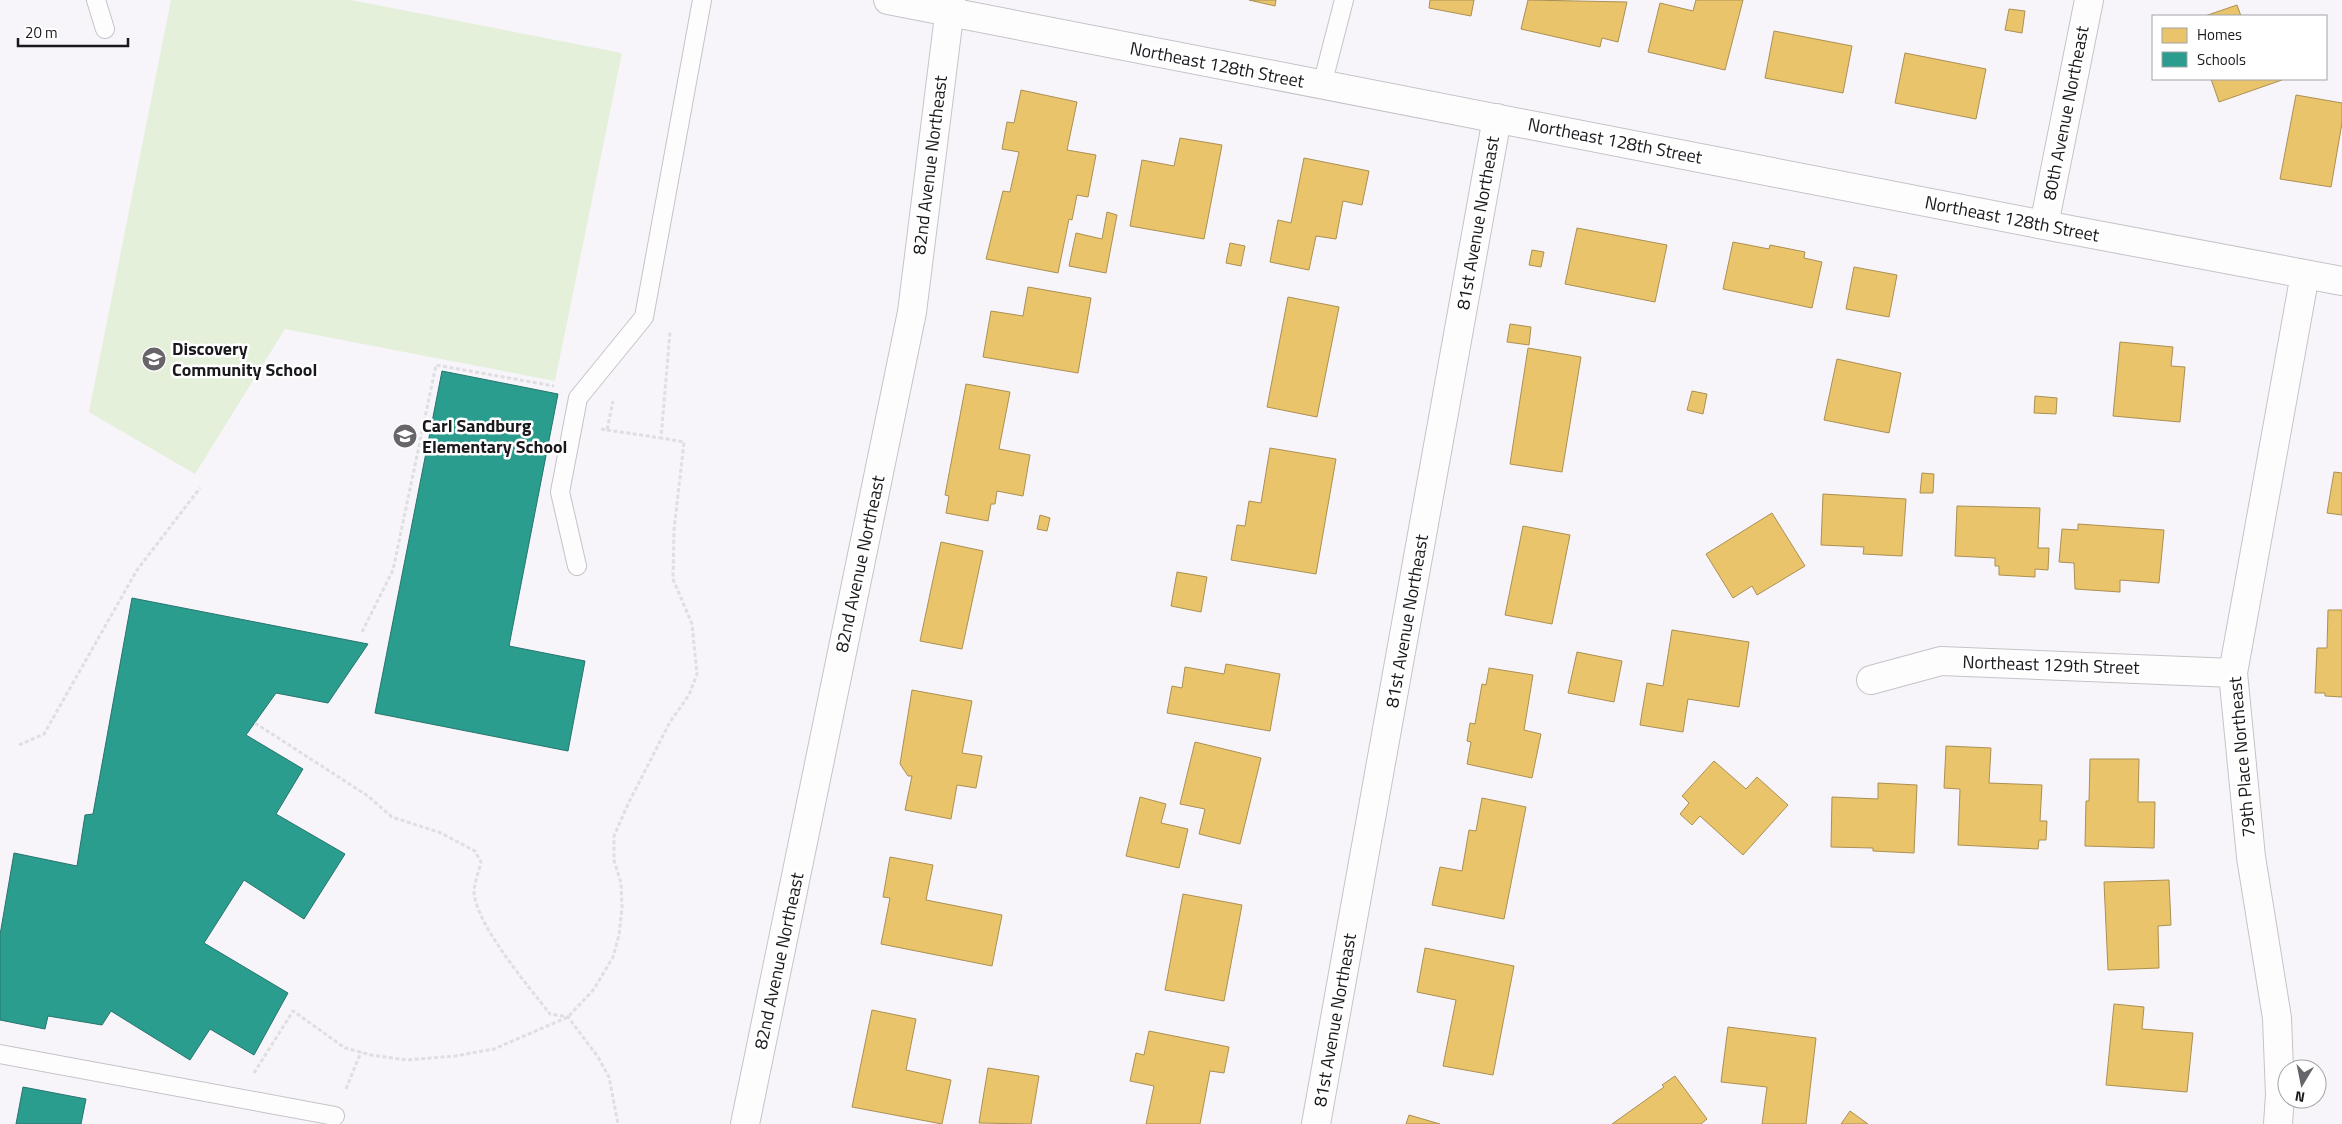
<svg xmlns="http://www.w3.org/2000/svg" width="2342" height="1124" font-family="'Titillium Web',sans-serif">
  <rect width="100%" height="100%" fill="#f7f4fa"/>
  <!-- green -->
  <path fill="#e4f0da" d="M171,0H351L622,53L555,381L285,329L195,474L89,412Z"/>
  <!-- homes -->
  <path fill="#e9c46a" stroke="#ab9053" d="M1249,0H1276L1275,6Z
    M1430,0H1474L1471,16L1429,8Z
    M1528,0L1627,2L1618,42L1602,38L1600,47L1521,29Z
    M1696,0H1743L1725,70L1648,52L1660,3L1693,11Z
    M2237,5L2241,16H2205Z
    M2009,9L2025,11L2022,33L2005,30Z
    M1774,31L1852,46L1843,93L1765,78Z
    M1905,53L1986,69L1976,119L1895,103Z
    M2211,79H2282V80L2219,102Z
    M1021,90L1077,102L1067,150L1096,155L1088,197L1077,195L1072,220L1069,219L1058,273L986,259L1003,191L1010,192L1019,152L1002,149L1007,122L1014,123Z
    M2296,95L2342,103V123L2331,187L2280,179Z
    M1180,138L1222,145L1204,239L1130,226L1142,160L1174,166Z
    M1304,158L1369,171L1362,205L1343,201L1336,239L1316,236L1309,270L1270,262L1278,220L1291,223Z
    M1107,212L1117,215L1106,273L1069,266L1076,233L1102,239Z
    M1577,228L1667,245L1655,302L1565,284Z
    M1733,242L1769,249L1770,245L1805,252L1804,258L1822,262L1812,308L1723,289Z
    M1230,243L1245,246L1241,266L1226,263Z
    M1532,250L1544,252L1541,267L1529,265Z
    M1854,267L1897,275L1889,317L1846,309Z
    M1028,287L1091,298L1078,373L983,357L991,311L1023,316Z
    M1288,297L1339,307L1317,417L1267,407Z
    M1510,324L1531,327L1529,345L1507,342Z
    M2120,342L2173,347L2171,366L2185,367L2180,422L2113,416Z
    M1528,348L1581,357L1562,472L1510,464Z
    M1837,359L1901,373L1889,433L1824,420Z
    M966,384L1010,392L999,449L1030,455L1023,496L997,491L995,504H991L988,521L946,513L949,496L945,495Z
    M1692,391L1707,394L1703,414L1687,410Z
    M2035,396L2057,398L2056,414L2034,413Z
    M1270,448L1336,459L1316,574L1231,560L1237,525L1245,526L1249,501L1261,503Z
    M2334,472L2342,473V515L2327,513Z
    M1922,473L1934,474L1933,493H1920Z
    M1823,494L1906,499L1902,556L1863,554L1864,547L1821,545Z
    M1957,506L2040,508L2038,548H2049L2048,570L2035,569V577L1999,575V566H1995V558L1955,556Z
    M1772,513L1805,566L1757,595L1752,586L1733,598L1706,554Z
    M1040,515L1050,518L1047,531L1037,529Z
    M2078,524L2164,530L2159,583L2120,580V592L2075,589L2074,563L2059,562L2062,529L2078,530Z
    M1523,526L1570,535L1552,624L1505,615Z
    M941,542L983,551L962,649L920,641Z
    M1177,572L1207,577L1201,612L1171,606Z
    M2328,610H2342V697L2325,696V693H2315L2317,648H2327Z
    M1672,630L1749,642L1739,707L1688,699L1683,732L1640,725L1647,683L1663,686Z
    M1577,652L1622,661L1614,702L1568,693Z
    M1226,664L1280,674L1270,731L1167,713L1172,686L1182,688L1185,667L1224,674Z
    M1489,668L1533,675L1524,730L1541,734L1532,778L1467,764L1471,742L1467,741L1470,723L1475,724L1482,684L1486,685Z
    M912,690L972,701L962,753L982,756L976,788L957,785L951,819L905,810L912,776H908L900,764Z
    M1195,742L1261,758L1240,844L1199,834L1205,809L1180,804Z
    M1946,746L1991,748L1989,783L2042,785L2040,821H2047L2046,840H2039L2038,849L1958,845L1960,789L1944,788Z
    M2090,759H2139L2138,802H2155L2154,848L2085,846L2086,801H2089Z
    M1714,761L1746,789L1757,777L1788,805L1743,855L1700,816L1692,825L1680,814L1689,803L1682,796Z
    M1878,783L1917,785L1914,853L1873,851V848L1831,847L1832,797L1878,799Z
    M1140,797L1166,804L1161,823L1188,829L1179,868L1126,856Z
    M1482,798L1526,807L1504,919L1432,905L1440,867L1462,871L1469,830L1476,831Z
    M890,857L933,865L926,900L1002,915L992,966L881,944L890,898L883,897Z
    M2169,880L2171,925L2158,926L2159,968L2108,970L2104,882Z
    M1183,894L1242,905L1224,1001L1165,990Z
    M1425,948L1514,966L1493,1075L1443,1066L1456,1000L1417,992Z
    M2114,1004L2144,1007L2142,1029L2193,1033L2187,1092L2106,1085Z
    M872,1010L916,1019L906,1070L951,1080L942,1124L852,1107Z
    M1728,1027L1816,1038L1806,1124H1762L1767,1087L1721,1082Z
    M1149,1031L1229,1047L1224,1073L1210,1071L1200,1124H1146L1154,1086L1130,1081L1136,1053L1144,1055Z
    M988,1068L1039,1076L1031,1124L979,1123Z
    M1675,1076L1707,1119L1701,1124H1612L1664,1087L1662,1085Z
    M1850,1111L1868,1124H1841Z
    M1409,1115L1440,1124H1406Z"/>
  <!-- schools -->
  <path fill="#2a9d8f" stroke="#25756d" d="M442,371L558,394L509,646L585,661L568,751L375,713Z
    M132,598L368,644L328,703L276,693L246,735L303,769L276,814L345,854L304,919L244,880L204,943L288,993L254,1055L210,1029L190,1060L111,1011L102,1025L48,1016L45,1029L0,1020V935L14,853L77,866L85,815L93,814Z
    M23,1087L86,1099L81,1124H16Z"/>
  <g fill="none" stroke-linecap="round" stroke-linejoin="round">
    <defs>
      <path id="service" d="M96,0L105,29
        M1322,85L1344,0
        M577,566L560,492L578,398L644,317L702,0
        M0,1054L335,1116"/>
      <path id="minor" d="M888,0L2044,225L2342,281
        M2044,225L2089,0
        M1871,680L1941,661L2233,673
        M745,1124L912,312L951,0
        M1316,1124L1497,118
        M2278,1124L2280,1095L2277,1018L2251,857L2233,673L2305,274"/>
    </defs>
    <!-- service casing -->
    <use href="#service" stroke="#c6c3c8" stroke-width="20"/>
    <!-- minor casing -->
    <use href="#minor" stroke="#c6c3c8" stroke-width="30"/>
    <!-- path -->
    <path stroke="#dfdee0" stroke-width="3" stroke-dasharray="4 2.5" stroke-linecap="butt" d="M601,429L607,430L613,401
      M607,430L661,438
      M362,632L393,570L436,365L554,386
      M255,723L368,796L392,817L441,833L475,851L481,862C479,871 474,883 474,893C477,926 529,987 550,1014L568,1017L598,1057L609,1077L618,1124
      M19,745L44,734L137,570L200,488
      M254,1073L293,1011L345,1048L371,1055L407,1060L455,1056L494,1049L568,1017L594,989L613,957L619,935L622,908L621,883L614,860V836L628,804L670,722L689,695L697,674L692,624L673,579L674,530L684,442L661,438L670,332
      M346,1089L361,1052"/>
    <!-- service -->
    <use href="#service" stroke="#fefdfe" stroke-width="18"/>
    <!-- minor -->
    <use href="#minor" stroke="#fefdfe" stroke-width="28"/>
  </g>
  <!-- icons -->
  <defs>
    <symbol id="school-disc" viewBox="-11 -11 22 22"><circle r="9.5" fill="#67656a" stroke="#fff"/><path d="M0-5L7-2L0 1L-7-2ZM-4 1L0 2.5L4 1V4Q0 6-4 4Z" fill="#fff"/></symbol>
  </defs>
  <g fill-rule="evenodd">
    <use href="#school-disc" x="140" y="345" width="28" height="28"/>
    <use href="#school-disc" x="391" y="422" width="28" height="28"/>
  </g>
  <g text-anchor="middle" stroke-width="5" stroke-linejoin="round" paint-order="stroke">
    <!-- street labels -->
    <g font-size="18" fill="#1a181d" stroke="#fff">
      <text transform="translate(1217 65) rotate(11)" y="6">Northeast 128th Street</text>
      <text transform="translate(2066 113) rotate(-79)" y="6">80th Avenue Northeast</text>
      <text transform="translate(1615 141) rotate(11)" y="6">Northeast 128th Street</text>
      <text transform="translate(930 165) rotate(-83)" y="6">82nd Avenue Northeast</text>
      <text transform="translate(2012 219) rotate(11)" y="6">Northeast 128th Street</text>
      <text transform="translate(1478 223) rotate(-80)" y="6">81st Avenue Northeast</text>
      <text transform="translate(860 564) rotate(-78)" y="6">82nd Avenue Northeast</text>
      <text transform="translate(1407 621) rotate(-80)" y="6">81st Avenue Northeast</text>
      <text transform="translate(2051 665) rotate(2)" y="6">Northeast 129th Street</text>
      <text transform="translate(2242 757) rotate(-95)" y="6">79th Place Northeast</text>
      <text transform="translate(779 961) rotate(-78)" y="6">82nd Avenue Northeast</text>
      <text transform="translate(1335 1020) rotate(-80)" y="6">81st Avenue Northeast</text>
    </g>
    <!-- poi labels -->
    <g font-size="18" font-weight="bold" fill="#1a181d" stroke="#fff" text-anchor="start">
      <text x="172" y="355">Discovery<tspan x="172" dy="21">Community School</tspan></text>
      <text x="422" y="432">Carl Sandburg<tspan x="422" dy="21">Elementary School</tspan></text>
    </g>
  </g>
  <!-- legend -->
  <rect x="2152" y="15" width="175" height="65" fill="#ffffff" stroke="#a3a3a5"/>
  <rect x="2162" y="28" width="25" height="15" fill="#e9c46a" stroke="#a3a3a5"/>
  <text x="2197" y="40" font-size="15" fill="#1a181d">Homes</text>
  <rect x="2162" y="52" width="25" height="15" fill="#2a9d8f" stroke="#a3a3a5"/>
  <text x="2197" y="65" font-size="15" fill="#1a181d">Schools</text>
  <!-- north arrow -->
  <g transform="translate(2302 1084) rotate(190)"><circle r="24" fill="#ffffff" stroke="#a3a3a5"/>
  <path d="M0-4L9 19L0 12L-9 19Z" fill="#67656a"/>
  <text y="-8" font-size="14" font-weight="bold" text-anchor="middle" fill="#1a181d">N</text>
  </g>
  <!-- scale -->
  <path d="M18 38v8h110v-8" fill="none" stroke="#1a181d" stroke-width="2.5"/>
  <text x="25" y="38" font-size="15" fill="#1a181d" stroke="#ffffff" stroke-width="4" paint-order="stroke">20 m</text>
</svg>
